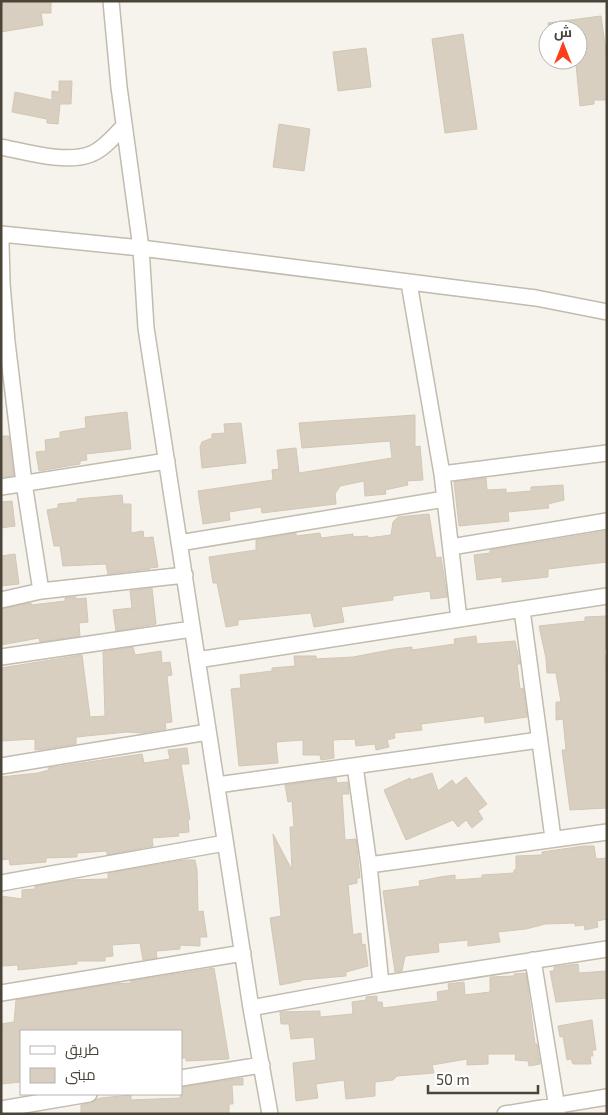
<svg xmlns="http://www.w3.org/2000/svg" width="608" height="1115" font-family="'Exo 2',Cairo,sans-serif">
  <rect width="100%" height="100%" fill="#f6f3ec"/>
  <!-- building -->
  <path fill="#d8cfc1" stroke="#d3c7b4" d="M1,1H51V13H41L43,25L1,32Z
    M601,16L607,58V100H594V104L580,106L576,64L578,30H549L548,23Z
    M463,34L477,129L445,133L432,39Z
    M366,48L371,87L338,91L333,52Z
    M59,81H72L71,104H60L58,124L47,123V119L12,112L15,92L52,100V91L59,92Z
    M279,124L310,129L304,171L273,167Z
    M127,412L131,449L86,454L87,460L80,461V464L39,471L36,452L46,451L45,440L60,438V432L86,428L85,417Z
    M415,415V447L420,446L423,480L407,481L408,485L385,490L386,494L365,496L364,481L340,486L335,494L336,504L262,513L261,507L229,512L230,520L203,524L198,491L273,480L272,470L279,469L277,450L296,448L299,473L392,458L390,441L302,448L299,423Z
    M241,423L246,463L202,468L200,447L202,442L212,438V434L225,433L224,424Z
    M1,436H9L14,476L1,477Z
    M486,478L487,490L506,489V493L531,491V487L563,485L564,500L548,504L549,508L508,512L509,521L459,526L454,482Z
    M122,495L123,504H131V533L143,531L144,538L153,537L158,567L150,568V569L108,574L106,564L63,566L60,546H54L47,510L58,508V504L77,502V499Z
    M12,501L15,526L1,528V502Z
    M429,514L436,558L441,557L447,597L431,599L430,591L393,596V600L341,607L344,622L314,627L311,613L238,620V625L226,627L217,583H213L209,557L256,550V540L296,533V536L320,533L321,538L353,534V537L368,536V538L391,535L393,522L398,517Z
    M607,531V562L548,569V577L502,582V577L477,580L474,555L490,553V550Z
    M15,554L19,584L1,586V556Z
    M152,588L156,624L116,631L113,610L132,608L130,591Z
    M76,597V599L86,598L88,622L79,623L80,636L40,642L39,638L1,645V609L31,603V605L57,602L65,601V598Z
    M607,616V648L604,650L607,673V808L570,810L562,750H566L563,719L556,720V702H561L556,673H547L546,658L539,626L585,621V617Z
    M476,636L477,644L515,641L520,664H517L520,689L523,688L527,717L485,723L484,716L421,724L422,730L394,733L395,738L387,740L389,747L376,750L375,744L356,746L355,739L333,740L334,758L321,760L320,755H303V740L276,742L278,763L239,766L231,689L241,688L240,675L272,671V668L295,666L294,656H316V659L353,657L395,649L412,647V650L455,644L454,639Z
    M133,647L135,655L161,651L162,663L170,662L172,675L167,676L172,722L165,723L166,729L142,733L127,732L76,737V744L45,749L35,750V739L1,741V668L82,655L90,717L105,716L103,652Z
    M187,748L189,764H181L190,819L188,820L189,832L178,833L179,836L152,838L153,846L107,855V851L77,853V857L46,858V862L10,865L9,859L1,860V777L38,773L49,770L48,768L142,754L144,763L170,759L168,750Z
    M432,773L438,791L452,780L456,785L466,777L487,804L478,811L483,819L472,828L466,820L458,827L453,820L406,840L384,790L410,778L411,780Z
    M336,778L337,783L348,782L349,794H342L345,840L356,839L360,878H357V883L348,885L353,935L361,933L362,945L365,944L368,966L346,972V976L301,980V981L280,985L270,918L281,916L273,834L292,870L290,827H294L292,801L288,802L285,785Z
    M584,846H594L596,859L607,858V919L597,921L598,927L585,930L584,925L575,926V923L545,924L526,929L498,932L500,942L468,946V940L438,943L439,952L405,956L402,971L395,972L383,891L420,886L419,881L440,877L455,875V880L482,878V875L514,873V870H516V856L542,855V852Z
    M184,860H195L197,870L198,912L203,911L207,937H200V946L180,945V949L156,951L157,958L143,960L140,943L112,945L113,956L105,957V961H77V964L18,970V965L1,966V896L22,899V890L35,889V886L69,880L108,879V873Z
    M578,964L579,973L607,971V998L556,1002L550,971H554V967Z
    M214,968L229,1059L186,1061V1058H181V1031H21V1082L1,1084V1024L14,1022L16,1000L113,984L131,983V981Z
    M526,973L535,1044H537L540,1064L529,1066L528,1061L515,1060L516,1054H488V1064L467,1065V1059L432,1065L434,1073L397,1076L393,1080L375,1082V1096L346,1099L344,1080L316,1084L318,1098L296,1101L293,1063L316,1060L314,1037L291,1039L289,1024H281L280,1012L320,1011V1017L353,1014L352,1002L366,1000V997L377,996V1002H382L383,1008L438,1001L437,992L449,990L448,984L464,982L465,995L490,992V977L514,976V974Z
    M592,1020L596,1050H592L593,1056H590L591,1064H573L571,1059L567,1060L563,1036L560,1037L558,1026Z
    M243,1078V1085H232L233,1104H229V1114H81V1105L101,1098L131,1095V1100L180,1098L181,1087Z"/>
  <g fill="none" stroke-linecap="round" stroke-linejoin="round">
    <defs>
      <path id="minor" d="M111,1L119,87L141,248L146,328L251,1008L270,1114
        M1,147C26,152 67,164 91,154C104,149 114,136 124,126
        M1,234L141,248L536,298L607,312
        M1,242L2,284L7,342L24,483L41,591
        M409,283L442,474L459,619
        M442,474L607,453
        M1,487L167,461
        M179,543L445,499
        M451,547L607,521
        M1,600L41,591L185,575
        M522,610L553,838
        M1,657L192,629
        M197,660L607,596
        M1,766L208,732
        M355,766L369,865L381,984
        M217,785L539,740
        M369,865L607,832
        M1,883L225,843
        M533,960L558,1114
        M1,993L243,953
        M251,1008L381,984L607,949
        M181,1078L262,1065
        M1,1109L89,1094
        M505,1114L607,1097"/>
    </defs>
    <!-- minor casing -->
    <use href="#minor" stroke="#c2bbae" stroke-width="18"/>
    <!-- minor -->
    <use href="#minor" stroke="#fff" stroke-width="15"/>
  </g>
  <!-- border -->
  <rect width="608" height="1115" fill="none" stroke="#4b4439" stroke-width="5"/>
  <!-- legend -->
  <rect x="20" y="1030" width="162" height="65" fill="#ffffff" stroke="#b7b4b0"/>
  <rect x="30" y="1046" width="25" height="8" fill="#ffffff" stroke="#b7b4b0"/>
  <text x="65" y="1055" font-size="15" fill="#4b4439">طريق</text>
  <rect x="30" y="1068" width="25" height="15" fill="#d8cfc1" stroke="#b7b4b0"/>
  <text x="65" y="1080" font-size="15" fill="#4b4439">مبنى</text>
  <!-- north arrow -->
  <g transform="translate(563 45)"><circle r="24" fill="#ffffff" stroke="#b7b4b0"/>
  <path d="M0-4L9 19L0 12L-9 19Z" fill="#fc3f1d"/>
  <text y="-8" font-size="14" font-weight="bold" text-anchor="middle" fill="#4b4439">ش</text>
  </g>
  <!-- scale -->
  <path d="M428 1085v8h110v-8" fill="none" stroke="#4b4439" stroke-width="2.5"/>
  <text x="436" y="1085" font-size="15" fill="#4b4439" stroke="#ffffff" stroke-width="4" paint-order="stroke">50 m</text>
</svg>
